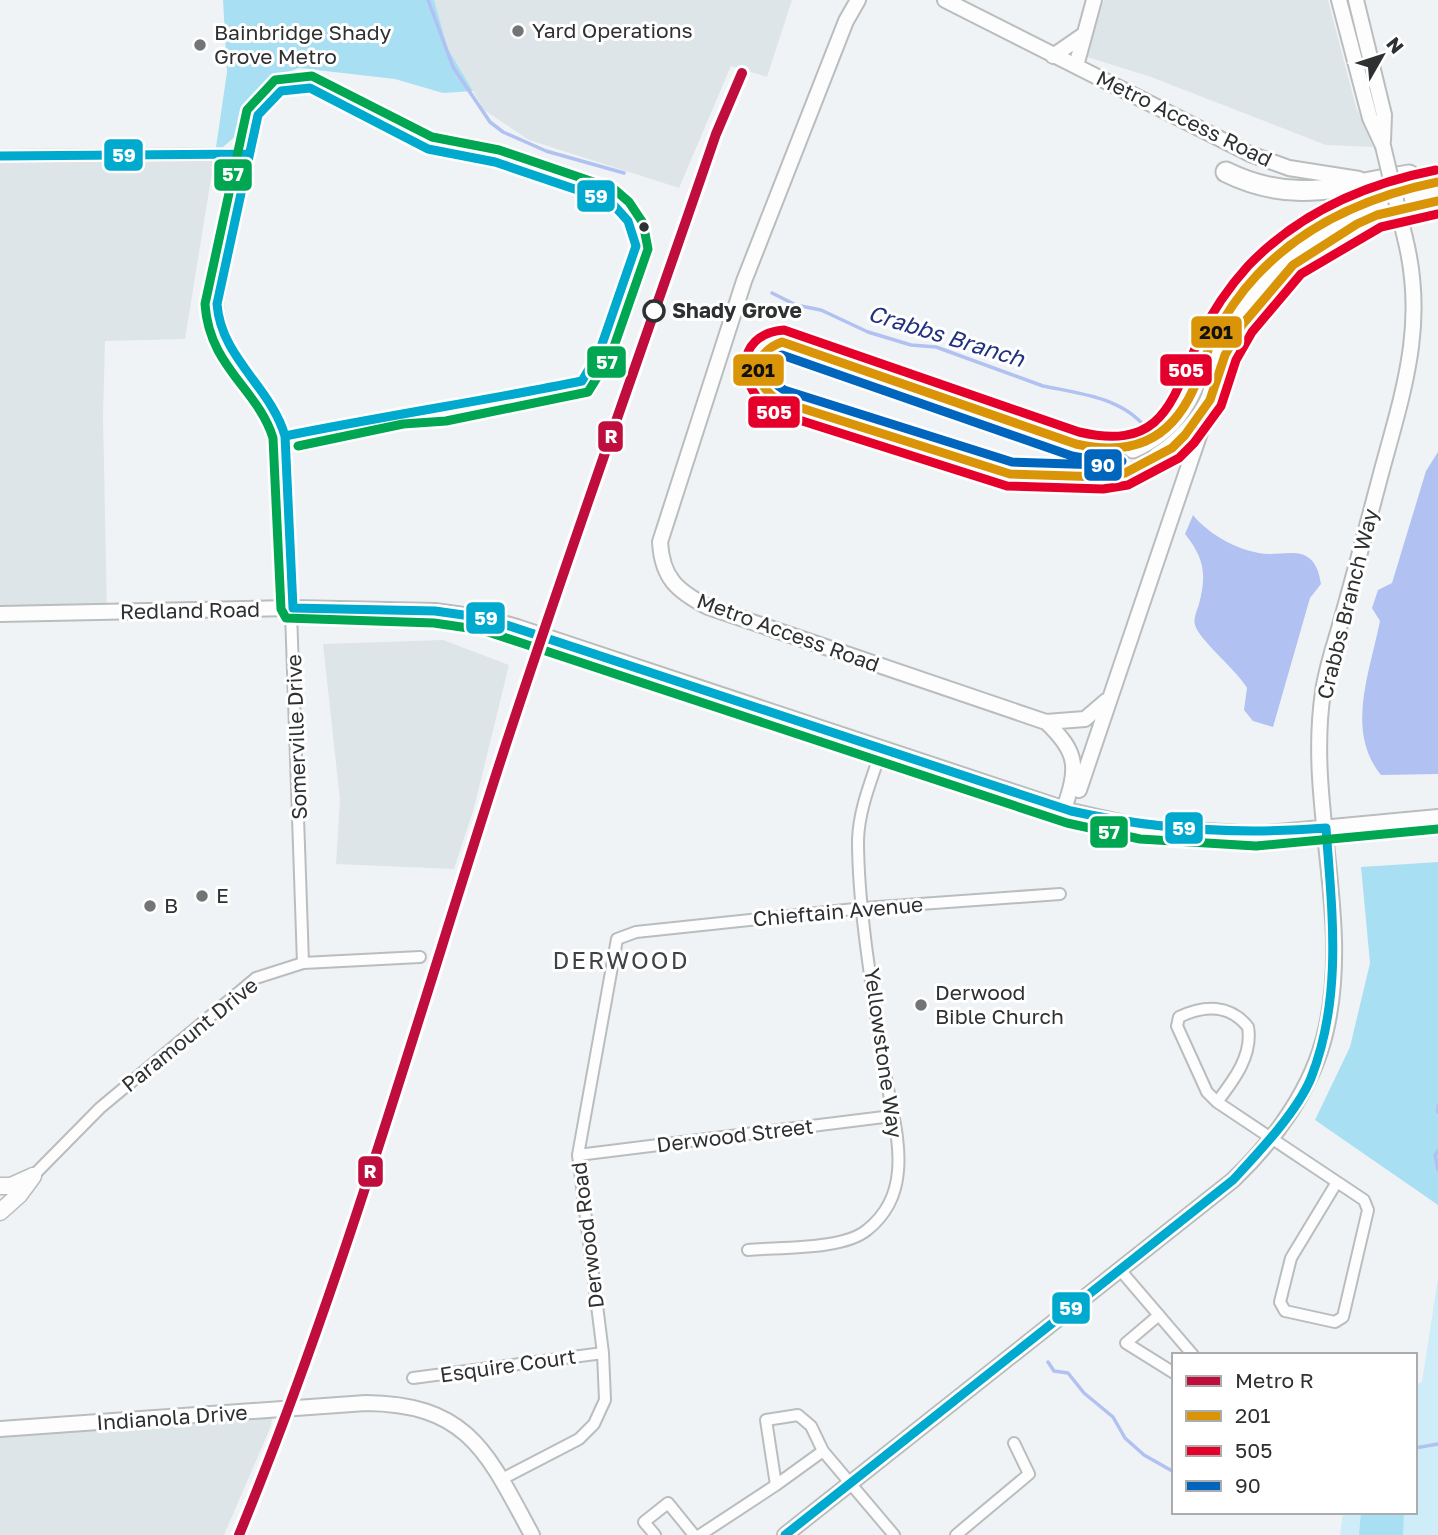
<svg xmlns="http://www.w3.org/2000/svg" width="1438" height="1535" font-family="'Golos Text',sans-serif">
  <rect width="100%" height="100%" fill="#f0f3f5"/>
  <!-- built -->
  <path fill="#dde5e9" d="M434,0H792L767,77L731,66L679,188L529,140L484,110L448,49Z
    M1104,0H1328L1356,107L1373,147L1326,145L1151,77L1084,56Z
    M215,154L185,339L105,341L103,416L107,613L0,617V156Z
    M443,640L509,665L474,808L454,869L336,864L340,800L323,644Z
    M273,1410L271,1426L224,1535H0V1430Z"/>
  <!-- green -->
  <path fill="#cfedf9" d="M1438,1278V1535H1340L1343,1512H1415V1385L1422,1382Z"/>
  <!-- forest -->
  <path fill="#a9dff3" d="M223,0H434L448,49L473,91L443,93L395,79L299,68L278,76L256,103L246,127L215,154L227,72Z
    M1438,862V1205L1315,1120L1350,1047L1370,963L1361,867Z
    M1361,1512H1404L1403,1535H1359Z"/>
  <!-- water -->
  <path fill="#b0c1f2" d="M1438,452V774L1381,775C1345,731 1370,672 1380,621L1372,608L1378,590L1392,583L1426,471Z
    M1193,515C1210,536 1242,553 1269,554C1279,554 1292,552 1301,554C1315,558 1319,571 1321,584L1310,598L1273,727L1253,721L1244,710L1247,688C1236,669 1200,641 1195,625C1193,618 1197,611 1199,604C1207,574 1204,558 1185,534Z"/>
  <g fill="none" stroke-linecap="round" stroke-linejoin="round">
    <!-- stream -->
    <path stroke="#b0c1f2" stroke-width="3.5" d="M428,0L453,67L490,122L503,132L546,151L624,173
      M772,293L796,305L821,310L868,332L911,345L936,347L1043,386C1077,393 1121,397 1145,427
      M1438,1106V1112
      M1438,1151L1435,1155L1438,1170
      M1048,1362L1054,1371L1068,1373L1084,1393L1113,1417L1125,1438L1144,1455L1174,1472
      M1415,1448L1438,1444"/>
    <defs>
      <path id="street" d="M0,156L247,154L217,304C221,359 268,387 285,436L303,963
        M1217,1102C1234,1080 1253,1055 1248,1027C1230,1004 1204,1005 1179,1017L1177,1026L1207,1092L1217,1102L1337,1182
        M578,1155L892,1116
        M33,1176L100,1108L256,978L303,963L420,957
        M1337,1182L1364,1200L1368,1210L1343,1317L1335,1322L1285,1311L1280,1302L1291,1258Z
        M748,1250C780,1247 843,1250 867,1230C886,1215 896,1196 898,1171C901,1139 890,1103 885,1072C874,1001 858,911 858,840C859,808 872,779 882,748
        M1121,1271L1193,1355
        M1159,1315L1126,1343L1174,1373
        M413,1378L603,1353
        M502,1479L579,1439L594,1424L605,1400L603,1353L578,1155L617,939L636,932L864,908L1060,894
        M776,1485L823,1451
        M655,1535L644,1522L668,1503L694,1535
        M700,1535L776,1485L766,1420L798,1415L811,1426L823,1451L894,1535
        M956,1535L1029,1474L1014,1443"/>
      <path id="secondary" d="M858,0L846,21L744,281L660,542C662,578 677,591 708,607L1046,722C1079,753 1078,768 1064,809
        M945,0L1250,154L1289,168L1359,179
        M1339,0L1370,118L1383,146
        M1356,0L1384,115L1383,141
        M1053,56L1082,36
        M1076,66L1094,0
        M0,614L293,608L435,611L485,618L517,627L1071,811L1142,827L1256,834L1438,817
        M1046,722L1085,719L1106,701
        M1079,790L1206,415
        M0,1429L366,1403C469,1404 488,1454 532,1535
        M785,1535L1233,1180C1275,1140 1313,1088 1326,1030C1352,918 1306,804 1323,692C1326,669 1334,647 1340,625C1355,572 1369,519 1383,466C1405,386 1426,321 1405,238"/>
      <path id="primary" d="M0,1186H11L31,1177
        M0,1212L19,1195L33,1176"/>
      <path id="highway" d="M1226,172C1293,205 1340,186 1409,175
        M1133,448C1199,417 1191,372 1224,317C1270,242 1353,196 1438,182
        M1158,457C1179,444 1202,420 1211,398C1216,384 1218,370 1224,357C1252,294 1311,239 1376,215C1395,208 1418,205 1438,201"/>
    </defs>
    <!-- street casing -->
    <use href="#street" stroke="#babdbe" stroke-width="14"/>
    <!-- secondary casing -->
    <use href="#secondary" stroke="#babdbe" stroke-width="18"/>
    <!-- primary casing -->
    <use href="#primary" stroke="#babdbe" stroke-width="19"/>
    <!-- highway casing -->
    <use href="#highway" stroke="#babdbe" stroke-width="23"/>
    <!-- street -->
    <use href="#street" stroke="#fdfdfe" stroke-width="10"/>
    <!-- secondary -->
    <use href="#secondary" stroke="#fdfdfe" stroke-width="14"/>
    <!-- primary -->
    <use href="#primary" stroke="#fdfdfe" stroke-width="16"/>
    <!-- highway -->
    <use href="#highway" stroke="#fdfdfe" stroke-width="19"/>
    <defs>
      <path id="secondary-bridge" d="M1383,146L1405,238"/>
    </defs>
    <!-- secondary-bridge casing -->
    <use href="#secondary-bridge" stroke="#babdbe" stroke-width="18" stroke-linecap="butt"/>
    <!-- secondary-bridge -->
    <use href="#secondary-bridge" stroke="#fdfdfe" stroke-width="14"/>
    <defs>
      <path id="bus-1" d="M1438,182C1369,196 1306,223 1257,275C1239,294 1224,317 1212,340C1205,356 1201,374 1193,390C1169,442 1130,456 1076,444L782,342C750,354 752,384 779,401L1010,474L1103,477L1125,473L1172,448L1185,435L1210,400L1225,355L1242,325L1293,265L1357,224L1377,215L1438,201"/>
      <path id="bus-2" d="M1436,170C1364,184 1299,213 1248,266C1229,287 1212,312 1200,337C1172,399 1165,452 1079,432L784,330C732,334 737,390 774,412L1007,486L1103,489L1128,485L1179,458L1194,443L1221,406L1236,360L1252,332L1301,274L1381,227L1438,214"/>
      <path id="bus-3" d="M782,355L1072,456L1094,460L1122,461L1102,465L1012,462L784,390C773,383 765,373 773,360Z"/>
      <path id="bus-4" d="M310,88L428,149L495,162L610,201L628,221L636,246L600,350L582,381C483,401 384,416 285,436C271,387 221,358 217,304L258,115L281,91Z
        M0,156L247,154
        M285,436L293,608L435,611L485,618L1071,811C1157,830 1239,835 1326,828C1332,912 1343,997 1311,1078C1297,1112 1258,1153 1233,1180L785,1535"/>
      <path id="bus-5" d="M298,446L403,424L446,421L588,392L611,355L648,249L643,223L629,202L614,189L499,150L432,137L312,76L275,80L247,110L205,304C209,367 258,389 273,438L281,609L286,618L434,623L482,630L1067,823L1140,839L1256,846L1438,829"/>
    </defs>
    <!-- bus-1 casing -->
    <use href="#bus-1" stroke="#fff" stroke-width="14"/>
    <!-- bus-2 casing -->
    <use href="#bus-2" stroke="#fff" stroke-width="14"/>
    <!-- bus-3 casing -->
    <use href="#bus-3" stroke="#fff" stroke-width="14"/>
    <!-- bus-4 casing -->
    <use href="#bus-4" stroke="#fff" stroke-width="14"/>
    <!-- bus-5 casing -->
    <use href="#bus-5" stroke="#fff" stroke-width="14"/>
    <!-- bus-1 -->
    <use href="#bus-1" stroke="#d99407" stroke-width="9"/>
    <!-- bus-2 -->
    <use href="#bus-2" stroke="#e4002b" stroke-width="9"/>
    <!-- bus-3 -->
    <use href="#bus-3" stroke="#0065bd" stroke-width="9"/>
    <!-- bus-4 -->
    <use href="#bus-4" stroke="#00a9ce" stroke-width="9"/>
    <!-- bus-5 -->
    <use href="#bus-5" stroke="#00a651" stroke-width="9"/>
    <defs>
      <path id="metro-1" d="M239,1535C340,1289 413,1034 494,781C564,564 642,350 716,134L742,73"/>
    </defs>
    <!-- metro-1 casing -->
    <use href="#metro-1" stroke="#fff" stroke-width="16"/>
    <!-- metro-1 -->
    <use href="#metro-1" stroke="#bf0d3e" stroke-width="10"/>
  </g>
  <!-- markers -->
  <g fill="#727476" stroke="#fff" stroke-width="2.5">
    <circle cx="518" cy="31" r="7"/>
    <circle cx="200" cy="45" r="7"/>
    <circle cx="202" cy="896" r="7"/>
    <circle cx="150" cy="906" r="7"/>
    <circle cx="921" cy="1005" r="7"/>
  </g>
  <circle fill="#2e3031" stroke="#fff" stroke-width="2.5" cx="644" cy="227" r="6"/>
  <circle fill="#fff" stroke="#2e3031" stroke-width="3.5" cx="654" cy="311" r="10"/>
  <g text-anchor="middle" stroke-width="6" stroke-linejoin="round" paint-order="stroke">
    <!-- poi labels -->
    <g font-size="21" fill="#2e3031" stroke="#fff" text-anchor="start">
      <text x="532" y="38">Yard Operations</text>
      <text x="214" y="40">Bainbridge Shady<tspan x="214" dy="24">Grove Metro</tspan></text>
      <text x="216" y="903">E</text>
      <text x="164" y="913">B</text>
      <text x="935" y="1000">Derwood<tspan x="935" dy="24">Bible Church</tspan></text>
    </g>
    <!-- street labels -->
    <g font-size="21" fill="#2e3031" stroke="#fff">
      <text transform="translate(1184 119) rotate(26)" y="7">Metro Access Road</text>
      <text transform="translate(1348 604) rotate(-76)" y="7">Crabbs Branch Way</text>
      <text transform="translate(190 611) rotate(-1)" y="7">Redland Road</text>
      <text transform="translate(788 633) rotate(20)" y="7">Metro Access Road</text>
      <text transform="translate(297 737) rotate(-92)" y="7">Somerville Drive</text>
      <text transform="translate(838 912) rotate(-5)" y="7">Chieftain Avenue</text>
      <text transform="translate(190 1035) rotate(-39)" y="7">Paramount Drive</text>
      <text transform="translate(883 1053) rotate(82)" y="7">Yellowstone Way</text>
      <text transform="translate(735 1136) rotate(-7)" y="7">Derwood Street</text>
      <text transform="translate(588 1235) rotate(-97)" y="7">Derwood Road</text>
      <text transform="translate(508 1366) rotate(-8)" y="7">Esquire Court</text>
      <text transform="translate(172 1418) rotate(-4)" y="7">Indianola Drive</text>
    </g>
    <!-- stop labels -->
    <g font-size="21" font-weight="bold" fill="#2e3031" stroke="#fff" text-anchor="start">
      <text x="672" y="318">Shady Grove</text>
    </g>
    <!-- water labels -->
    <g font-size="23" font-style="italic" fill="#20327f" stroke="#fff">
      <text transform="translate(946 336) rotate(17)" y="8">Crabbs Branch</text>
    </g>
    <!-- quarter labels -->
    <g font-size="24" letter-spacing="2" fill="#3f4345" stroke="#fff">
      <text x="621" y="969">DERWOOD</text>
    </g>
  </g>
  <g stroke="#fff" stroke-width="2.5">
    <rect x="103" y="138" width="41" height="34" rx="7" fill="#00a9ce"/>
    <rect x="213" y="158" width="40" height="34" rx="7" fill="#00a651"/>
    <rect x="576" y="179" width="40" height="34" rx="7" fill="#00a9ce"/>
    <rect x="1190" y="315" width="53" height="34" rx="7" fill="#d99407"/>
    <rect x="586" y="345" width="41" height="34" rx="7" fill="#00a651"/>
    <rect x="1159" y="353" width="54" height="34" rx="7" fill="#e4002b"/>
    <rect x="732" y="353" width="53" height="34" rx="7" fill="#d99407"/>
    <rect x="747" y="395" width="54" height="34" rx="7" fill="#e4002b"/>
    <rect x="597" y="420" width="27" height="33" rx="7" fill="#bf0d3e"/>
    <rect x="1083" y="448" width="40" height="34" rx="7" fill="#0065bd"/>
    <rect x="465" y="601" width="41" height="34" rx="7" fill="#00a9ce"/>
    <rect x="1164" y="811" width="40" height="34" rx="7" fill="#00a9ce"/>
    <rect x="1089" y="815" width="40" height="34" rx="7" fill="#00a651"/>
    <rect x="357" y="1155" width="27" height="33" rx="7" fill="#bf0d3e"/>
    <rect x="1051" y="1291" width="40" height="34" rx="7" fill="#00a9ce"/>
  </g>
  <g font-size="19" text-anchor="middle" font-weight="bold" fill="#fff">
    <text x="124" y="162">59</text>
    <text x="233" y="181">57</text>
    <text x="596" y="203">59</text>
    <text x="607" y="369">57</text>
    <text x="1186" y="377">505</text>
    <text x="774" y="419">505</text>
    <text x="611" y="443">R</text>
    <text x="1103" y="472">90</text>
    <text x="486" y="625">59</text>
    <text x="1184" y="835">59</text>
    <text x="1109" y="839">57</text>
    <text x="370" y="1178">R</text>
    <text x="1071" y="1315">59</text>
  </g>
  <g font-size="19" text-anchor="middle" font-weight="bold" fill="#111">
    <text x="1216" y="339">201</text>
    <text x="758" y="377">201</text>
  </g>
  <!-- legend -->
  <rect x="1172" y="1353" width="245" height="161" fill="#ffffff" stroke="#abacad" stroke-width="2"/>
  <rect x="1186" y="1376" width="35" height="10" fill="#bf0d3e" stroke="#abacad" stroke-width="2"/>
  <text x="1235" y="1388" font-size="21" fill="#2e3031">Metro R</text>
  <rect x="1186" y="1411" width="35" height="10" fill="#d99407" stroke="#abacad" stroke-width="2"/>
  <text x="1235" y="1423" font-size="21" fill="#2e3031">201</text>
  <rect x="1186" y="1446" width="35" height="10" fill="#e4002b" stroke="#abacad" stroke-width="2"/>
  <text x="1235" y="1458" font-size="21" fill="#2e3031">505</text>
  <rect x="1186" y="1481" width="35" height="10" fill="#0065bd" stroke="#abacad" stroke-width="2"/>
  <text x="1235" y="1493" font-size="21" fill="#2e3031">90</text>
  <!-- north arrow -->
  <g transform="translate(1382 56) rotate(51)" stroke="#ffffff" stroke-width="5" paint-order="stroke">
  <path d="M0-5L12 26L0 18L-12 26Z" fill="#2e3031"/>
  <text y="-10" font-size="19" font-weight="bold" text-anchor="middle" fill="#2e3031">N</text>
  </g>
</svg>
